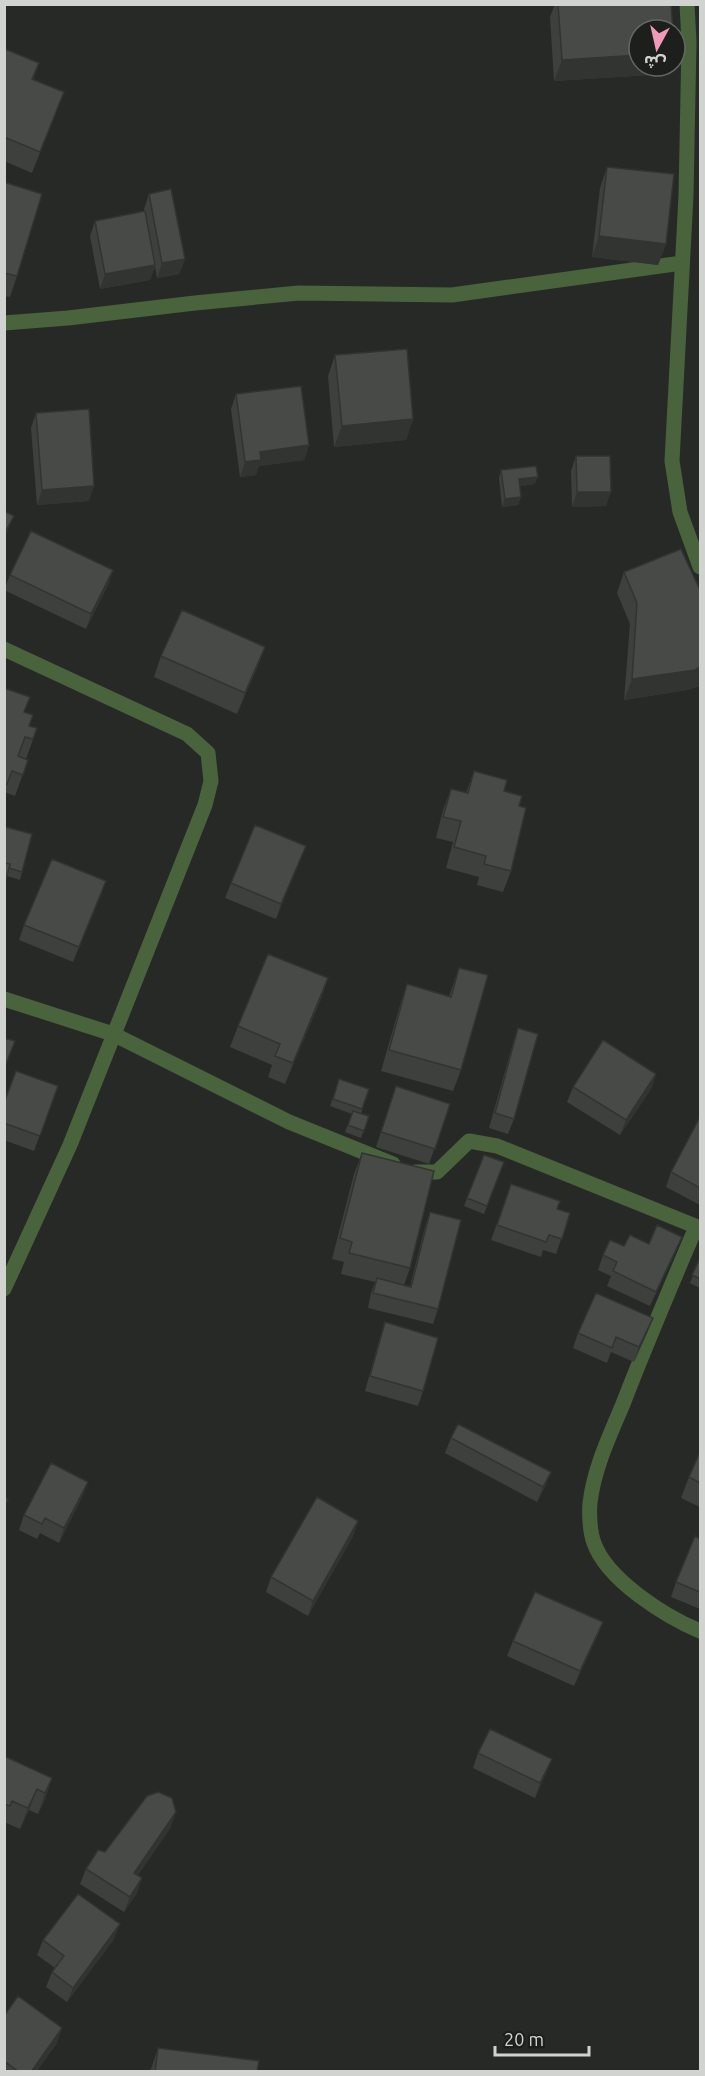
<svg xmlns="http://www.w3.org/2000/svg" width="705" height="2076" font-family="Ubuntu,'Noto Sans Arabic',sans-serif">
  <rect width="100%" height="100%" fill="#272926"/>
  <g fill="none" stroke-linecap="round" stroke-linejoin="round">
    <!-- minor -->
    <path stroke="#49633c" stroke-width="15" d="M687,4L689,42L686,196L672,461L680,512L700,567
      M4,323L68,318L195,303L299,293L452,295L682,263
      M4,649L187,734L208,753L211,781L205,805L70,1145L4,1289
      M4,999L113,1034L289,1122L393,1164
      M415,1172H437L469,1141L497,1146L700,1228
      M696,1227C671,1286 646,1344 623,1404C610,1435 594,1468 590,1503C589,1514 590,1533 594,1543C607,1580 666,1617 700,1631"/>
  </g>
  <!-- wall -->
  <path fill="#3e403d" d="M555,4H671L639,66H670L667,74L554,81L550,17Z
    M4,51L39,63L33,80L56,113L32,173L4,161Z
    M607,167L666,244L658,265L592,257L600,188Z
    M4,182L17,276L10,297L4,296Z
    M149,194L185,259L179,274L157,278L155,266L150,280L100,289L90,236L95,221L144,211V209Z
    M335,355L413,419L406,440L334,447L328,376Z
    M236,394L309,445L304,460L259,466L256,475L240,477L231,409Z
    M36,413L89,501L37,505L31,428Z
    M576,456L606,506L572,507L571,471Z
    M501,470L535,484L520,486L521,497L518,505L502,507L499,478Z
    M113,570L108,585L86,629L4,590L10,575Z
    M624,572L700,590V686L687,690L624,700L630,624L617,593Z
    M265,647L257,668L237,714L154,677L161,656Z
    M4,688L24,712L29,726L37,728L26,759L28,760L15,796L4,792Z
    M474,771L504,791L519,806L511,871L503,892L477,885L479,877L446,868L453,842L436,838L443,810L451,789L466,793Z
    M4,830L22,872L20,880L7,876Z
    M300,860L276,919L225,898L231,883Z
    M106,881L73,962L19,940L24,925Z
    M459,968L461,1070L453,1091L381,1071L400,1005L407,984L449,996Z
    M328,978L321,999L285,1084L268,1077L272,1065L230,1047L238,1026Z
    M518,1028L514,1119L508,1134L489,1128L513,1043Z
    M656,1074L651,1089L620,1135L567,1102L573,1087Z
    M339,1079L369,1089L361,1114L369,1116L361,1138L345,1132L352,1114L330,1106Z
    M58,1086L34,1151L4,1140V1103Z
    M391,1101L450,1104L429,1164L376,1147Z
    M700,1117V1205L666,1187L671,1172Z
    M362,1153L410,1268L404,1285L410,1286L425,1227L430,1212L438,1309L433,1324L368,1308L371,1293L375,1282L341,1274L344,1262L332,1259L354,1174Z
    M484,1155L504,1162L484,1214L464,1206Z
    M511,1184L557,1209L570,1213L556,1254L543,1250L541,1257L491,1240Z
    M682,1237L676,1251L650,1306L607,1286L611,1276L598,1270L603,1255L624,1246L649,1244Z
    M700,1258V1288L690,1283Z
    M653,1318L647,1333L634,1362L611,1352L607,1363L573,1348L578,1333Z
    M385,1322L423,1391L418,1406L365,1391L380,1337Z
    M451,1438L551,1472L545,1487L537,1502L445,1453Z
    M700,1452V1507L681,1498L689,1477Z
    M88,1482L82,1497L59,1543L40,1533L37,1539L19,1530L24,1515Z
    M358,1521L353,1536L308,1616L266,1592L271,1577Z
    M700,1539V1609L671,1597L676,1582Z
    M603,1622L597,1637L574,1686L507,1656L513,1641Z
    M478,1753L552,1759L546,1773L535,1798L473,1768Z
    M4,1756L52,1778L45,1799L38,1814L29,1810L20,1829L4,1822Z
    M171,1827L138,1875L137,1893L124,1912L80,1884L86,1869L105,1852Z
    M114,1939L67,2002L46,1987L52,1972L55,1968L37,1955L43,1940Z
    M4,2016L57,2043L36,2072H4Z
    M158,2048L257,2072H150Z"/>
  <!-- shaded-wall -->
  <path fill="#323432" d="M639,55V66H670L667,74L554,81L562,60Z
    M64,92L56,113L32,173L40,152Z
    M599,236L666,244L658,265L592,257Z
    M185,259L179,274L157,278L162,263Z
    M155,265L150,280L100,289L105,274Z
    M413,419L406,440L334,447L342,426Z
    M309,445L304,460L259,466L256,475L240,477L245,462L260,452Z
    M538,477L535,484L516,487L519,479Z
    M94,486L89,501L37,505L42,490Z
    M577,492H611L606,506L572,507Z
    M521,497L518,505L502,507L505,499Z
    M14,516L8,530L4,538V534Z
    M113,570L108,585L86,629L91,614Z
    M265,647L257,668L237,714L245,693Z
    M700,667V686L687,690L624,700L632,679Z
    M306,846L300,860L276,919L281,904Z
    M106,881L101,896L73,962L79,947Z
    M328,978L321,999L285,1084L293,1063Z
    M656,1074L651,1089L620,1135L626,1120Z
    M682,1237L676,1251L650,1306L656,1292Z
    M653,1318L647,1333L634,1362L639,1347Z
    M551,1472L545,1487L537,1502L543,1487Z
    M88,1482L82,1497L59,1543L64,1528Z
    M358,1521L353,1536L308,1616L313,1601Z
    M603,1622L597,1637L574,1686L580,1671Z
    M552,1759L546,1773L535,1798L540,1783Z
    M52,1778L45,1799L38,1814L45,1793Z
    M37,1789L29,1810L20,1829L28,1808Z
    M176,1812L171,1827L129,1888L134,1873Z
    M142,1878L137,1893L124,1912L130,1897Z
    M120,1924L114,1939L67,2002L73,1988Z
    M62,2028L57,2043L36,2072H31Z"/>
  <!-- building -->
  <path fill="#484a47" stroke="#323432" stroke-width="1.5" d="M558,4H671L673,30H639V55L562,60Z
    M5,49L39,63L32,79L64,92L40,152L4,137V51Z
    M607,167L674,174L666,244L599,236Z
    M4,182L42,194L17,276L4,273Z
    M171,189L185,259L162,263L149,194Z
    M145,211L155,265L105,274L95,221Z
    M407,349L413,419L342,426L335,355Z
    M301,386L309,445L260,452L261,460L245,462L236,394Z
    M89,409L94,486L42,490L36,413Z
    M576,456H610L611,492H577Z
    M536,466L538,477L519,479L521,497L505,499L501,470Z
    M4,511L14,516L4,534Z
    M31,531L113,570L91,614L10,575Z
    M681,549L700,590V667L695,670L632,679L637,603L624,572Z
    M182,610L265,647L245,693L161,656Z
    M4,688L30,697L24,712L33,715L29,726L37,728L33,739L25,737L18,756L28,760L23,775L12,771L7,784L4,783Z
    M474,771L507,780L504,791L522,796L519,806L526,808L511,871L484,864L486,856L454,847L461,821L443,817L451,789L468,793Z
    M255,825L306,846L281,904L231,883Z
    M6,827L32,834L22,872L9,868L10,864L4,863V832Z
    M52,859L106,881L79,947L24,925Z
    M4,863L10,864L4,887Z
    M268,954L328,978L293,1063L275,1056L280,1044L238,1026Z
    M459,968L488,975L461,1070L389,1050L407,984L451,997Z
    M518,1028L538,1034L514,1119L495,1113Z
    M4,1038L15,1041L4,1069Z
    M603,1040L656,1074L626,1120L573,1087Z
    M16,1071L58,1086L40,1136L4,1123V1103Z
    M339,1079L369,1089L362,1109L333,1099Z
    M396,1086L450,1104L435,1149L381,1132Z
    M353,1111L369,1116L364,1131L348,1125Z
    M700,1117V1188L671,1172Z
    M362,1153L434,1171L410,1268L349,1253L352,1242L340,1238Z
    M484,1155L504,1162L487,1206L467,1198Z
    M511,1184L560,1201L557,1209L570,1213L562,1239L549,1235L546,1242L497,1225Z
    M430,1212L461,1220L438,1309L373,1293L377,1278L411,1287Z
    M657,1225L682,1237L656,1292L613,1271L617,1262L603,1255L610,1240L624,1246L630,1235L649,1244Z
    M700,1258V1279L692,1275Z
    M596,1293L653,1318L639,1347L616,1337L612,1348L578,1333Z
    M385,1322L438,1338L423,1391L370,1376Z
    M458,1424L551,1472L543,1487L451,1438Z
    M700,1452V1483L689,1477Z
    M51,1463L88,1482L64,1528L45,1518L42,1524L24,1515Z
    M4,1497L8,1499L4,1507Z
    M317,1497L358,1521L313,1601L271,1577Z
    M695,1536L700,1539V1592L676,1582Z
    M535,1592L603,1622L580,1671L513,1641Z
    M490,1729L552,1759L540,1783L478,1753Z
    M4,1756L52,1778L45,1793L37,1789L28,1808L12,1801L10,1806L4,1804Z
    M158,1792L172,1798L176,1812L134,1873L142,1878L130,1897L86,1869L98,1850L105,1852L147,1796Z
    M78,1894L120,1924L73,1988L52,1972L64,1956L43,1940Z
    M18,1996L62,2028L31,2072H19L7,2063L4,2066V2016Z
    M158,2048L259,2061L257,2072H155Z"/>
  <!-- border -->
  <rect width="705" height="2076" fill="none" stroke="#d1d3d1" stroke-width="12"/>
  <!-- north arrow -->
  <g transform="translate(657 48) rotate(188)"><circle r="28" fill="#1d1f1d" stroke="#656765" stroke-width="1.5"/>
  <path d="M0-4.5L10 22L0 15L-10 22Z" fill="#ef9ab9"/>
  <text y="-9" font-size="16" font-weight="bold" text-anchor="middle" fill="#d1d3d1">ش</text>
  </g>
  <!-- scale -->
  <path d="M495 2046v9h94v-9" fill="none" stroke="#d1d3d1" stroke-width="3"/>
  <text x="504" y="2046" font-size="18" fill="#d1d3d1" stroke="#1d1f1d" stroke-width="4.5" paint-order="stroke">20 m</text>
</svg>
